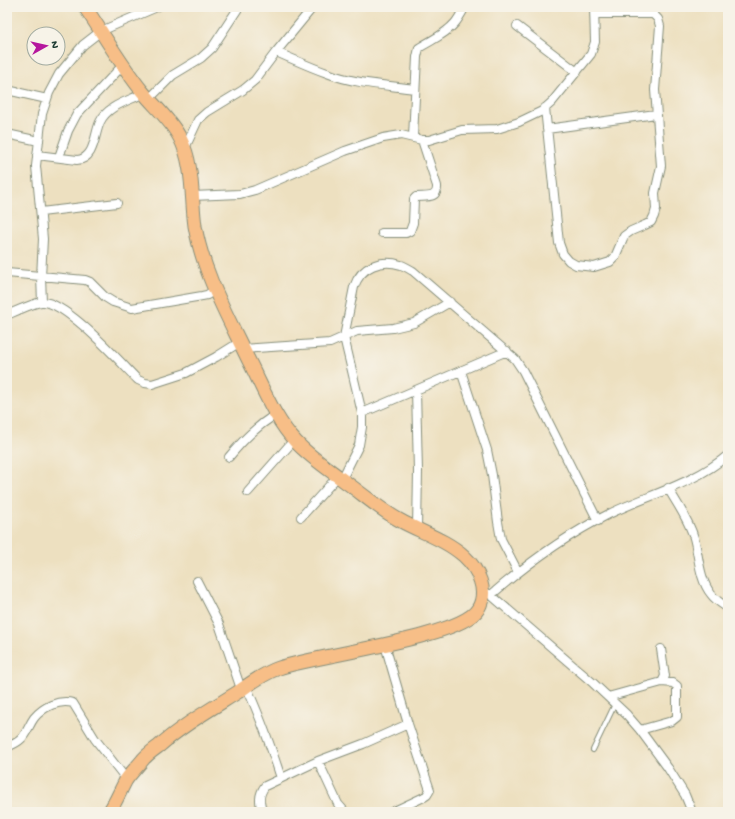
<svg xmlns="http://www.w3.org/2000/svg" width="735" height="819" font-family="'Gochi Hand',sans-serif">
  <rect width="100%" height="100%" fill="#f7f3e8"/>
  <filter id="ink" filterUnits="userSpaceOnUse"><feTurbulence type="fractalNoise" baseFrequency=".025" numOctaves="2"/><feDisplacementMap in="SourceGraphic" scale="8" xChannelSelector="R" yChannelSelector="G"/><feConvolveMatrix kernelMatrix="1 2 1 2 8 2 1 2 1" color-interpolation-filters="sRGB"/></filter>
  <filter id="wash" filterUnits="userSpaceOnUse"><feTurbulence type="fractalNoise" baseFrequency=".012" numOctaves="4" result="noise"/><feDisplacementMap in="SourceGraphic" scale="16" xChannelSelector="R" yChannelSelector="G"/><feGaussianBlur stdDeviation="0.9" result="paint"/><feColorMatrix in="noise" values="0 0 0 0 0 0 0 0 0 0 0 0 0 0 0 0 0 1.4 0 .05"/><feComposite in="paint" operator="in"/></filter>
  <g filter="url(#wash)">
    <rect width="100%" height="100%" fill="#ede0c0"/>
  </g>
  <g filter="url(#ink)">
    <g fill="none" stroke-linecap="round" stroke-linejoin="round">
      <defs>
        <path id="service" d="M593,750L615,704"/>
        <path id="minor" d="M517,26L577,72
          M276,52C293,59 310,67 327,73C355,84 386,85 415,89
          M7,90L47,99
          M149,99L173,75L201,58L212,48L239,7
          M545,108L559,243L563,254L569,261L576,265L594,267L610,262L615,257L624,236L631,231L645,225L651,222L654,216L656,209L655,193L661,166L655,90L660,26L658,19L653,14H595
          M547,129L656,114
          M7,134L39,141
          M413,137L417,57L419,48C431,40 445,35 455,23C459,18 462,12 465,7
          M185,148L198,120L207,112L243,90L255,80L276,52L313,7
          M37,155L77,160C95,159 94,135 100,122C108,105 129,101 144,93
          M59,157L68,131L77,114L123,65
          M192,196L240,194L255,190L345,151L383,138L401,135L422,140H429L462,130L497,129L519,122L542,111L552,102L591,54L595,42L594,7
          M41,212L117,203
          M382,233H406L410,231L413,223L414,199L416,197C426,196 438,199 437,186L422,140
          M7,273L85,280L90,282L105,297L113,302L132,308L202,296L207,295L215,290
          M42,302L41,277L43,239L36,166L42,114L49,93L59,74L83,45L101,31L157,7
          M7,315C14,312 36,302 42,302C66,301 120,362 138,380L145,383L152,384L186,373L216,357L240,342
          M243,349L330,343L357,331L393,328L414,323L450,302
          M461,371L487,450L492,475L498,522L501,539L518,572
          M416,390L418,471L417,529
          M362,413L507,351
          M229,457C244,439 256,427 276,414
          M342,479L359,445L362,427V413L344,337L354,287C361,266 381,259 401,265C405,266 409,269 413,271L515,359L523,371L598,521
          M668,488C677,504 689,520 694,538C699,556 699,579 711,594C715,600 722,604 728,608
          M248,492L294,440
          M301,517L338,476
          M197,581L219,624L241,689
          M483,591L491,595L593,683L627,715L640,730L668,768L685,795L692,812
          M491,595C528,563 565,536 609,514C648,495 694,484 728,455
          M385,645L408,724L430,790L427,795L424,797L392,812
          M246,686C260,716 271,747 281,778
          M608,697L662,682L665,676L661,649
          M640,730L672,721L677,717V686L673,683L662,682
          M7,747C12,745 17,743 21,739C27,733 29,725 34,718C43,707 59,699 73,703L95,739L127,780
          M318,761L338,804L345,812
          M264,812C258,804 259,794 265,786L318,761L363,744L408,724"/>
        <path id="trunk" d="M85,7C104,35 121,65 142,91C154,106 171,120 180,138C194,165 191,197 195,226C203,273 228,317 248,359C262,386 275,420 296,442C311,458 330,470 347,483C365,496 382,511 401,521C421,532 446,540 464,556C478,569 489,591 478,609C461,638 316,655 279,668C264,673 251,683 238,692C211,709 183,725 159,746C152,751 146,755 141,762C136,768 130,774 126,780C120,791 116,802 109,812"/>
      </defs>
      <!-- service casing -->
      <use href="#service" stroke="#868e7a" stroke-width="6"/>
      <!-- minor casing -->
      <use href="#minor" stroke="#868e7a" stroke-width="10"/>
      <!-- trunk casing -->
      <use href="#trunk" stroke="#868e7a" stroke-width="15"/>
      <!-- service -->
      <use href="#service" stroke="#fff" stroke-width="4"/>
      <!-- minor -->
      <use href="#minor" stroke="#fff" stroke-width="8"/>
      <!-- trunk -->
      <use href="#trunk" stroke="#f7be87" stroke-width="13"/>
    </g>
  </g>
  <!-- margin -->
  <rect width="735" height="819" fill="none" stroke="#f7f3e8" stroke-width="24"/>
  <!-- north arrow -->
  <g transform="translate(46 46) rotate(82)"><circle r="19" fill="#f7f3e8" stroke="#a1aaa0"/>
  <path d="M0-3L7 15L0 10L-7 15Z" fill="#b5179e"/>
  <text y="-6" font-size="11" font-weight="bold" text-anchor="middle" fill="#1f3d34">N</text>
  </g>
</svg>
